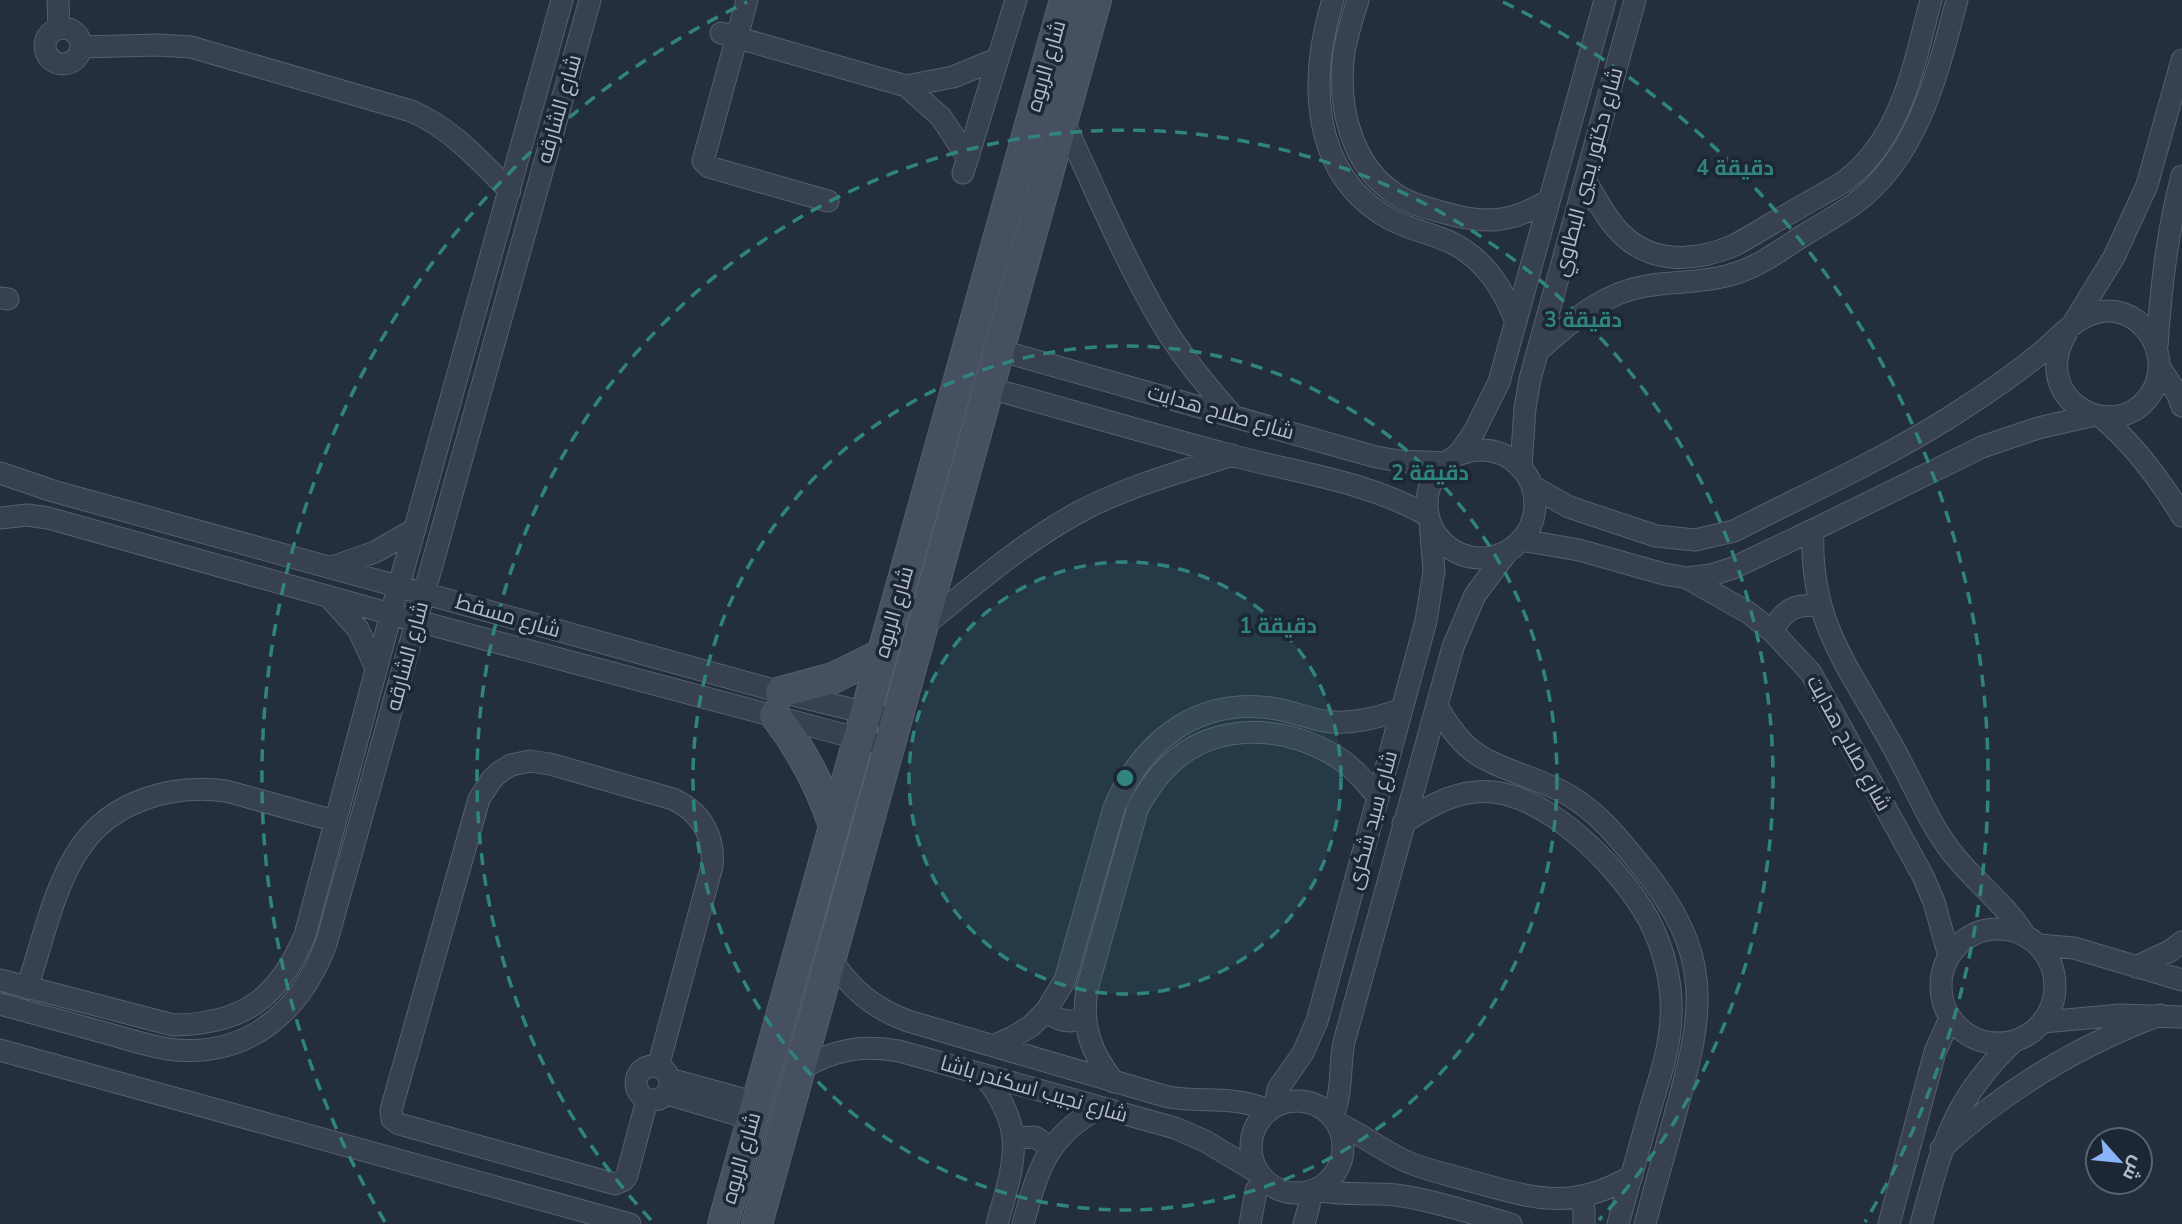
<svg xmlns="http://www.w3.org/2000/svg" width="2182" height="1224" font-family="'Nunito Sans',Cairo,sans-serif">
  <rect width="100%" height="100%" fill="#242f3e"/>
  <g fill="none" stroke-linecap="round" stroke-linejoin="round">
    <defs>
      <path id="street" d="M58,0L59,29
        M747,0L703,161L709,167L828,201
        M1333,0C1309,78 1309,174 1390,219C1408,229 1430,233 1450,242C1484,258 1503,288 1516,322
        M1358,0C1353,17 1347,34 1344,52C1337,104 1350,166 1397,195C1410,204 1427,208 1442,212C1484,225 1512,223 1549,200
        M45 46a18 18 0 1 1 36 0a18 18 0 1 1-36 0Z
        M721,33L906,86L941,117L967,157
        M81,47L158,45L191,47L411,111C451,128 479,160 510,191
        M906,86L953,77L997,59
        M1063,120C1094,187 1123,257 1160,320C1180,354 1206,385 1232,415
        M963,173L1016,0
        M1585,180C1595,196 1603,213 1615,227C1647,265 1693,263 1735,245C1760,231 1784,216 1809,202C1821,195 1835,188 1846,180C1902,137 1914,64 1931,0
        M0,298L8,299
        M2074,322L2114,257L2147,185L2182,60
        M2157,346C2161,288 2167,232 2182,176
        M998,350L1376,457L1400,461L1447,463
        M1539,350C1571,322 1602,293 1646,286C1674,281 1702,283 1730,275C1757,268 1781,250 1804,235C1821,225 1838,215 1854,204C1919,156 1937,74 1957,0
        M2160,368L2177,393L2182,406
        M989,388C1069,410 1150,434 1230,455C1297,473 1368,481 1428,516
        M2100,416C2134,444 2159,478 2182,516
        M1427 504a54 54 0 1 1 108 0a54 54 0 1 1-108 0Z
        M1458,455L1474,432L1499,382L1605,0
        M1521,467L1525,408L1530,379L1635,0
        M0,473L53,491L781,692L895,720
        M1532,486L1569,507L1656,536L1695,540L1734,531C1806,494 1882,460 1950,417C1980,398 2010,378 2037,356C2055,342 2071,321 2092,314C2138,298 2175,352 2152,392C2118,448 2026,401 2067,332
        M0,518L27,515L48,518L391,614L871,742
        M1813,530C1809,625 1851,669 1893,747C1911,779 1928,821 1950,850C1972,880 2004,902 2024,934
        M1521,540L1579,550L1664,574L1687,578L1711,575L1733,568L1813,530L1982,447L2038,428L2095,415
        M332,567L375,552L415,529
        M1687,578L1749,613L1773,632L1811,673L1923,876L1934,902L1949,956
        M330,598L358,629L376,668
        M921,628C972,587 1023,542 1081,511C1128,486 1181,472 1232,455
        M1773,632C1782,610 1797,602 1820,607
        M1437,706C1449,727 1464,749 1487,760C1514,774 1544,780 1570,796C1600,814 1620,840 1642,867C1713,954 1705,1009 1676,1111C1666,1149 1655,1186 1645,1224
        M1403,823C1425,809 1449,794 1476,792C1541,785 1620,867 1649,920C1664,949 1673,985 1671,1017C1670,1048 1660,1077 1651,1106C1640,1145 1629,1185 1618,1224
        M1941 986a57 57 0 1 1 114 0a57 57 0 1 1-114 0Z
        M2039,945L2074,948L2182,980
        M830,957C850,989 873,1008 908,1021L1168,1097C1203,1103 1238,1095 1269,1111
        M2136,967L2170,951L2182,942
        M0,980L173,1025C243,1024 278,999 305,935L391,614L562,0
        M27,988C42,944 54,885 80,848C112,800 173,784 226,791L335,821
        M0,1004C36,1014 72,1024 109,1034C131,1040 154,1048 176,1050C251,1056 301,1010 326,944L590,0
        M1046,1011C1058,1021 1069,1023 1084,1019
        M2043,1022L2121,1015L2182,1017
        M993,1046L1013,1037L1031,1026L1046,1011L1065,980L1114,808C1140,746 1190,702 1261,707C1283,708 1303,717 1324,721C1351,725 1377,718 1402,709
        M0,1050L630,1224
        M636 1083a17 17 0 1 1 34 0a17 17 0 1 1-34 0Z
        M801,1069C833,1050 862,1044 899,1051L1175,1128L1205,1141L1260,1174
        M984,1076C1028,1130 1014,1163 997,1224
        M670,1079L757,1103
        M1114,1082C1091,1053 1081,1026 1087,989L1138,807C1146,793 1154,780 1166,768C1212,720 1288,724 1340,759C1355,769 1366,783 1378,797
        M667,1094L752,1119
        M647,1100L627,1175L624,1180L615,1184L399,1124L392,1119L391,1110L479,799L492,779L501,771L511,765L530,761L550,764L673,799C701,812 715,836 712,866L658,1067
        M1251 1147a46 46 0 1 1 92 0a46 46 0 1 1-92 0Z
        M1275,1107L1278,1089L1303,1053L1317,1021L1426,621L1434,571L1430,522
        M1332,1117C1343,1094 1339,1067 1344,1042L1453,647L1475,595L1508,551
        M1337,1123C1360,1133 1380,1149 1403,1160C1424,1170 1448,1174 1470,1181C1534,1198 1570,1212 1632,1176
        M1014,1138L1035,1137L1050,1147
        M1941,1149C2006,1089 2077,1046 2160,1015
        M1315,1190C1342,1196 1368,1192 1396,1195C1434,1200 1473,1214 1511,1224
        M1578,1198L1584,1209V1224
        M1023,1224C1038,1170 1046,1137 1099,1108
        M1250,1224L1256,1191L1263,1178
        M1304,1224L1309,1206L1310,1191
        M1889,1224L1935,1052L1950,1018
        M1921,1224C1943,1144 1951,1102 2013,1042"/>
      <path id="secondary" d="M781,692L833,678L882,654
        M775,715C802,750 820,784 834,826
        M723,1224L1065,0
        M757,1224L1096,0"/>
    </defs>
    <!-- street casing -->
    <use href="#street" stroke="#565f6c" stroke-width="23"/>
    <!-- secondary casing -->
    <use href="#secondary" stroke="#565f6c" stroke-width="32"/>
    <!-- street -->
    <use href="#street" stroke="#38414e" stroke-width="21"/>
    <!-- secondary -->
    <use href="#secondary" stroke="#465061" stroke-width="30"/>
  </g>
  <!-- distance rings -->
  <circle cx="1125" cy="778" r="216" fill="#308480" fill-opacity=".12"/>
  <g fill="none" stroke="#308480" stroke-width="3.5" stroke-dasharray="12 9">
    <circle cx="1125" cy="778" r="216"/>
    <circle cx="1125" cy="778" r="432"/>
    <path d="M651 1220A648 648 0 1 1 1599 1220"/>
    <path d="M385 1222A863 863 0 0 1 747 2M1503 2A863 863 0 0 1 1865 1222"/>
  </g>
  <g text-anchor="middle" stroke-width="7" stroke-linejoin="round" paint-order="stroke">
    <!-- street labels -->
    <g font-size="21" fill="#b4bcc9" stroke="#1d2633">
      <text transform="translate(1046 66) rotate(-74)" y="7">شارع الربوه</text>
      <text transform="translate(559 109) rotate(-74)" y="7">شارع الشارقه</text>
      <text transform="translate(1588 172) rotate(-75)" y="7">شارع دكتور يحيي البطاوي</text>
      <text transform="translate(1221 412) rotate(16)" y="7">شارع صلاح هدايت</text>
      <text transform="translate(894 612) rotate(-74)" y="7">شارع الربوه</text>
      <text transform="translate(508 616) rotate(16)" y="7">شارع مسقط</text>
      <text transform="translate(407 656) rotate(-75)" y="7">شارع الشارقه</text>
      <text transform="translate(1849 743) rotate(61)" y="7">شارع صلاح هدايت</text>
      <text transform="translate(1372 820) rotate(-75)" y="7">شارع سيد شكرى</text>
      <text transform="translate(1034 1089) rotate(16)" y="7">شارع نجيب اسكندر باشا</text>
      <text transform="translate(741 1158) rotate(-74)" y="7">شارع الربوه</text>
    </g>
  </g>
  <circle cx="1125" cy="778" r="10" fill="#308480" stroke="#1d2633" stroke-width="3.5"/>
  <g font-size="21" text-anchor="middle" font-weight="bold" fill="#308480" stroke="#1d2633" stroke-width="7" stroke-linejoin="round" paint-order="stroke">
    <text x="1735" y="175">4 دقيقة</text>
    <text x="1583" y="327">3 دقيقة</text>
    <text x="1430" y="480">2 دقيقة</text>
    <text x="1278" y="633">1 دقيقة</text>
  </g>
  <!-- north arrow -->
  <g transform="translate(2119 1161) rotate(117)"><circle r="33" fill="#1d2633" stroke="#59626f" stroke-width="2"/>
  <path d="M0-5L12 26L0 18L-12 26Z" fill="#8ab4f8"/>
  <text y="-10" font-size="19" font-weight="bold" text-anchor="middle" fill="#b4bcc9">ش</text>
  </g>
</svg>
